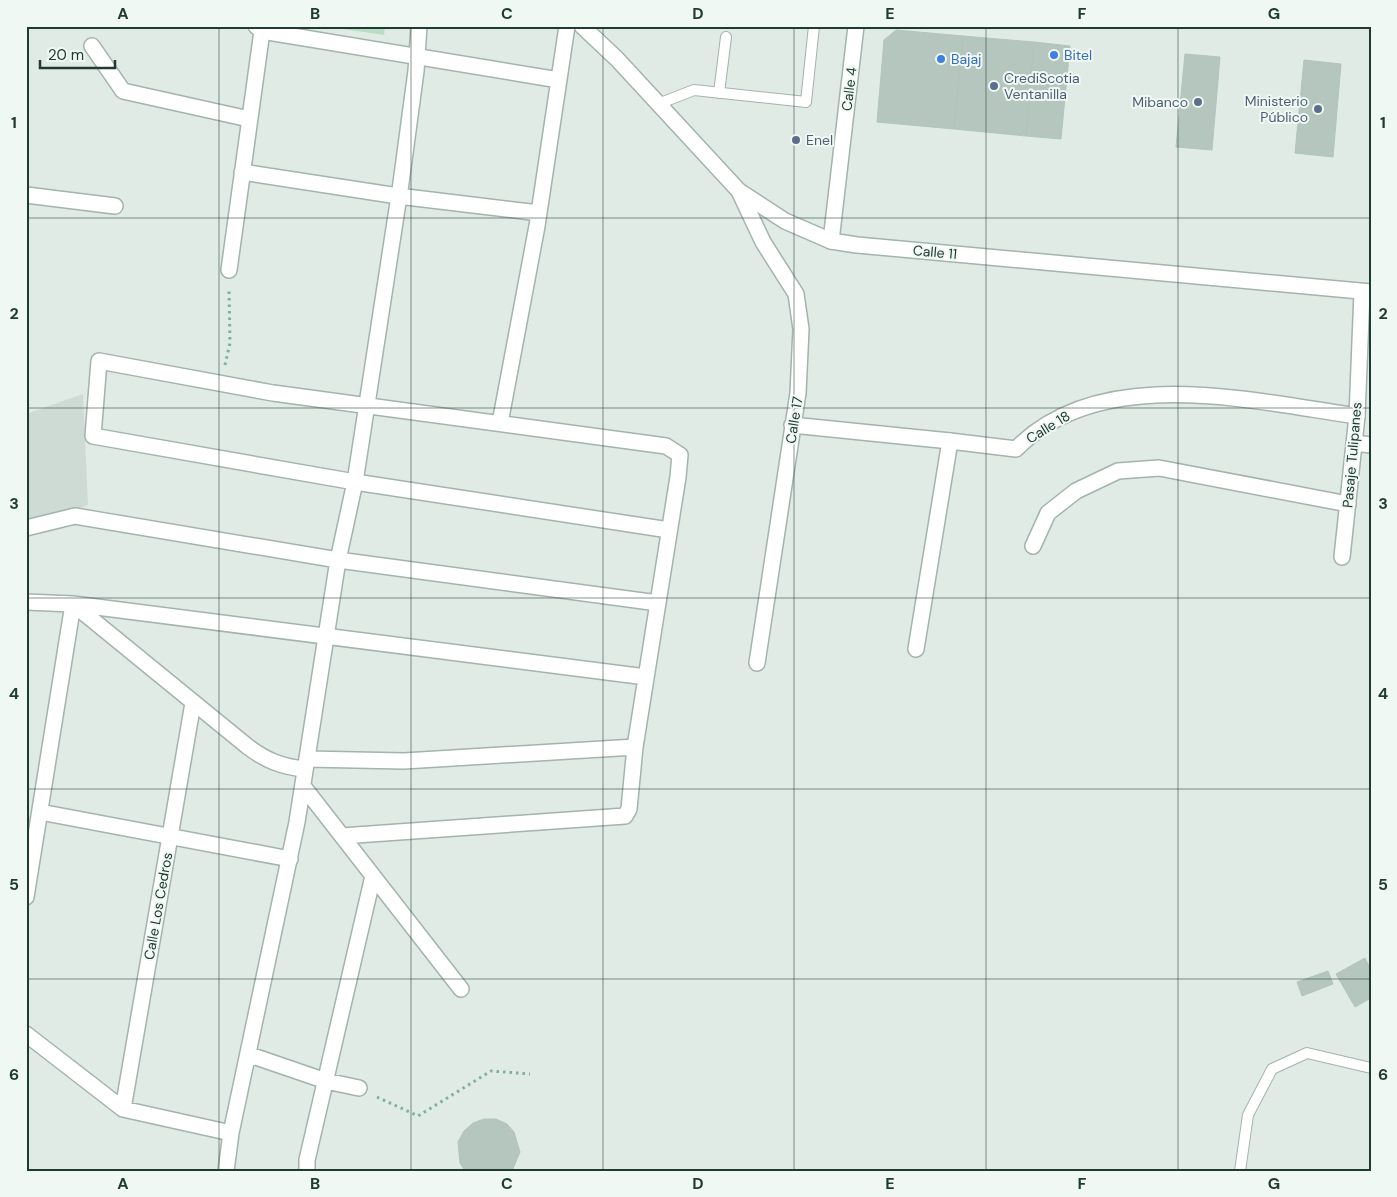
<svg xmlns="http://www.w3.org/2000/svg" width="1397" height="1197" font-family="'DM Sans',sans-serif">
  <rect width="100%" height="100%" fill="#e0ebe6"/>
  <!-- built -->
  <path fill="#cedbd5" d="M83,394L88,505L26,527V414Z"/>
  <!-- green -->
  <path fill="#b8ddc2" d="M323,26H385L384,35Z"/>
  <!-- building -->
  <path fill="#b5c6bf" stroke="#b2c5bd" d="M896,30L963,36L954,129L877,122L884,40Z
    M963,36L1034,42L1026,136L954,129Z
    M1034,42L1070,46L1061,139L1026,136Z
    M1185,54L1220,57L1212,150L1176,147Z
    M1304,60L1341,64L1333,157L1295,153Z
    M1365,958L1371,970V998L1355,1007L1336,974Z
    M1328,971L1333,984L1302,996L1297,982Z
    M484,1119H496L507,1124L514,1132L520,1152L512,1171H465L460,1163L458,1142L464,1131L473,1123Z"/>
  <g fill="none" stroke-linecap="round" stroke-linejoin="round">
    <defs>
      <path id="service" d="M719,93L726,37
        M658,104L694,90L806,102L814,26
        M1240,1171L1248,1115L1272,1069L1307,1053L1371,1068"/>
      <path id="pedestrian" d="M1033,546L1048,513L1076,491L1118,471L1159,468L1348,504
        M916,649L950,441L1016,449C1100,363 1251,401 1357,416"/>
      <path id="minor" d="M256,26L262,31L559,80
        M92,46L123,91L249,119
        M242,172L398,196L539,213
        M739,191L763,242L796,294L801,329L798,393L757,663
        M26,195L115,206
        M831,241L856,26
        M229,270L262,31
        M500,423L537,226L567,26
        M792,425L950,441
        M1355,443L1371,445
        M26,528L75,516L338,560L658,603
        M1342,557L1357,416L1362,292
        M26,602L73,604L646,677
        M73,604L247,746C265,760 282,767 305,769
        M307,759L404,761L635,747
        M303,786L461,989
        M40,812L290,859
        M342,836L625,816L629,809L635,747L678,477L680,455L666,446L273,393L99,361L93,436L355,482L669,530
        M26,897L73,604
        M26,1034L123,1109L231,1133
        M250,1055L326,1081L359,1088
        M123,1109L193,703
        M226,1171L231,1133L297,822L338,560L355,482L401,183L416,71L419,26
        M307,1171V1160L373,876"/>
      <path id="tertiary" d="M582,26L617,59L739,191L785,221L831,241L857,245L1371,292"/>
    </defs>
    <!-- service casing -->
    <use href="#service" stroke="#a3b3ad" stroke-width="12"/>
    <!-- pedestrian casing -->
    <use href="#pedestrian" stroke="#a3b3ad" stroke-width="18"/>
    <!-- minor casing -->
    <use href="#minor" stroke="#a3b3ad" stroke-width="18"/>
    <!-- tertiary casing -->
    <use href="#tertiary" stroke="#a3b3ad" stroke-width="18"/>
    <!-- path -->
    <path stroke="#7fafa0" stroke-width="3" stroke-dasharray="2.5 4" stroke-linecap="butt" d="M225,365L230,343L229,289
      M377,1097L418,1116L491,1071L530,1074"/>
    <!-- service -->
    <use href="#service" stroke="#fff" stroke-width="10"/>
    <!-- pedestrian -->
    <use href="#pedestrian" stroke="#fff" stroke-width="15"/>
    <!-- minor -->
    <use href="#minor" stroke="#fff" stroke-width="15"/>
    <!-- tertiary -->
    <use href="#tertiary" stroke="#fff" stroke-width="15"/>
  </g>
  <!-- grid -->
  <path fill="none" stroke="#203b34" stroke-width="1" stroke-opacity="0.55" d="M219,26V1171M411,26V1171M603,26V1171M794,26V1171M986,26V1171M1178,26V1171M26,218H1371M26,408H1371M26,598H1371M26,789H1371M26,979H1371"/>
  <!-- markers -->
  <g fill="#3f7fe0" stroke="#f0f8f4" stroke-width="2">
    <circle cx="1054" cy="55" r="5"/>
    <circle cx="941" cy="59" r="5"/>
  </g>
  <g fill="#5c6f8a" stroke="#f0f8f4" stroke-width="2">
    <circle cx="994" cy="86" r="5"/>
    <circle cx="1198" cy="102" r="5"/>
    <circle cx="1318" cy="109" r="5"/>
    <circle cx="796" cy="140" r="5"/>
  </g>
  <g text-anchor="middle" stroke-width="4" stroke-linejoin="round" paint-order="stroke">
    <!-- shop labels -->
    <g font-size="14" fill="#366cbe" stroke="#f0f8f4" text-anchor="start">
      <text x="1064" y="60">Bitel</text>
      <text x="951" y="64">Bajaj</text>
    </g>
    <!-- service labels -->
    <g font-size="14" fill="#4e5e75" stroke="#f0f8f4" text-anchor="start">
      <text x="1004" y="83">CrediScotia<tspan x="1004" dy="16">Ventanilla</tspan></text>
      <text x="1308" y="106" text-anchor="end">Ministerio<tspan x="1308" dy="16">Público</tspan></text>
      <text x="1188" y="107" text-anchor="end">Mibanco</text>
      <text x="806" y="145">Enel</text>
    </g>
    <!-- street labels -->
    <g font-size="14" fill="#203b34" stroke="#f0f8f4">
      <text transform="translate(849 89) rotate(-83)" y="5">Calle 4</text>
      <text transform="translate(935 252) rotate(5)" y="5">Calle 11</text>
      <text transform="translate(794 420) rotate(-81)" y="5">Calle 17</text>
      <text transform="translate(1048 427) rotate(-32)" y="5">Calle 18</text>
      <text transform="translate(1352 455) rotate(-85)" y="5">Pasaje Tulipanes</text>
      <text transform="translate(158 906) rotate(-80)" y="5">Calle Los Cedros</text>
    </g>
  </g>
  <!-- border -->
  <rect width="1397" height="1197" fill="none" stroke="#f0f8f4" stroke-width="55"/>
  <!-- scale -->
  <path d="M40 60v8h75v-8" fill="none" stroke="#203b34" stroke-width="2.5"/>
  <text x="48" y="60" font-size="15" fill="#203b34" stroke="#f0f8f4" stroke-width="4" paint-order="stroke">20 m</text>
  <rect x="28" y="28" width="1342" height="1142" fill="none" stroke="#203b34" stroke-width="2"/>
  <g font-size="16" text-anchor="middle" font-weight="bold" fill="#203b34">
    <text x="123" y="19">A</text>
    <text x="315" y="19">B</text>
    <text x="507" y="19">C</text>
    <text x="698" y="19">D</text>
    <text x="890" y="19">E</text>
    <text x="1082" y="19">F</text>
    <text x="1274" y="19">G</text>
    <text x="14" y="128">1</text>
    <text x="1383" y="128">1</text>
    <text x="14" y="319">2</text>
    <text x="1383" y="319">2</text>
    <text x="14" y="509">3</text>
    <text x="1383" y="509">3</text>
    <text x="14" y="699">4</text>
    <text x="1383" y="699">4</text>
    <text x="14" y="890">5</text>
    <text x="1383" y="890">5</text>
    <text x="14" y="1080">6</text>
    <text x="1383" y="1080">6</text>
    <text x="123" y="1189">A</text>
    <text x="315" y="1189">B</text>
    <text x="507" y="1189">C</text>
    <text x="698" y="1189">D</text>
    <text x="890" y="1189">E</text>
    <text x="1082" y="1189">F</text>
    <text x="1274" y="1189">G</text>
  </g>
</svg>
